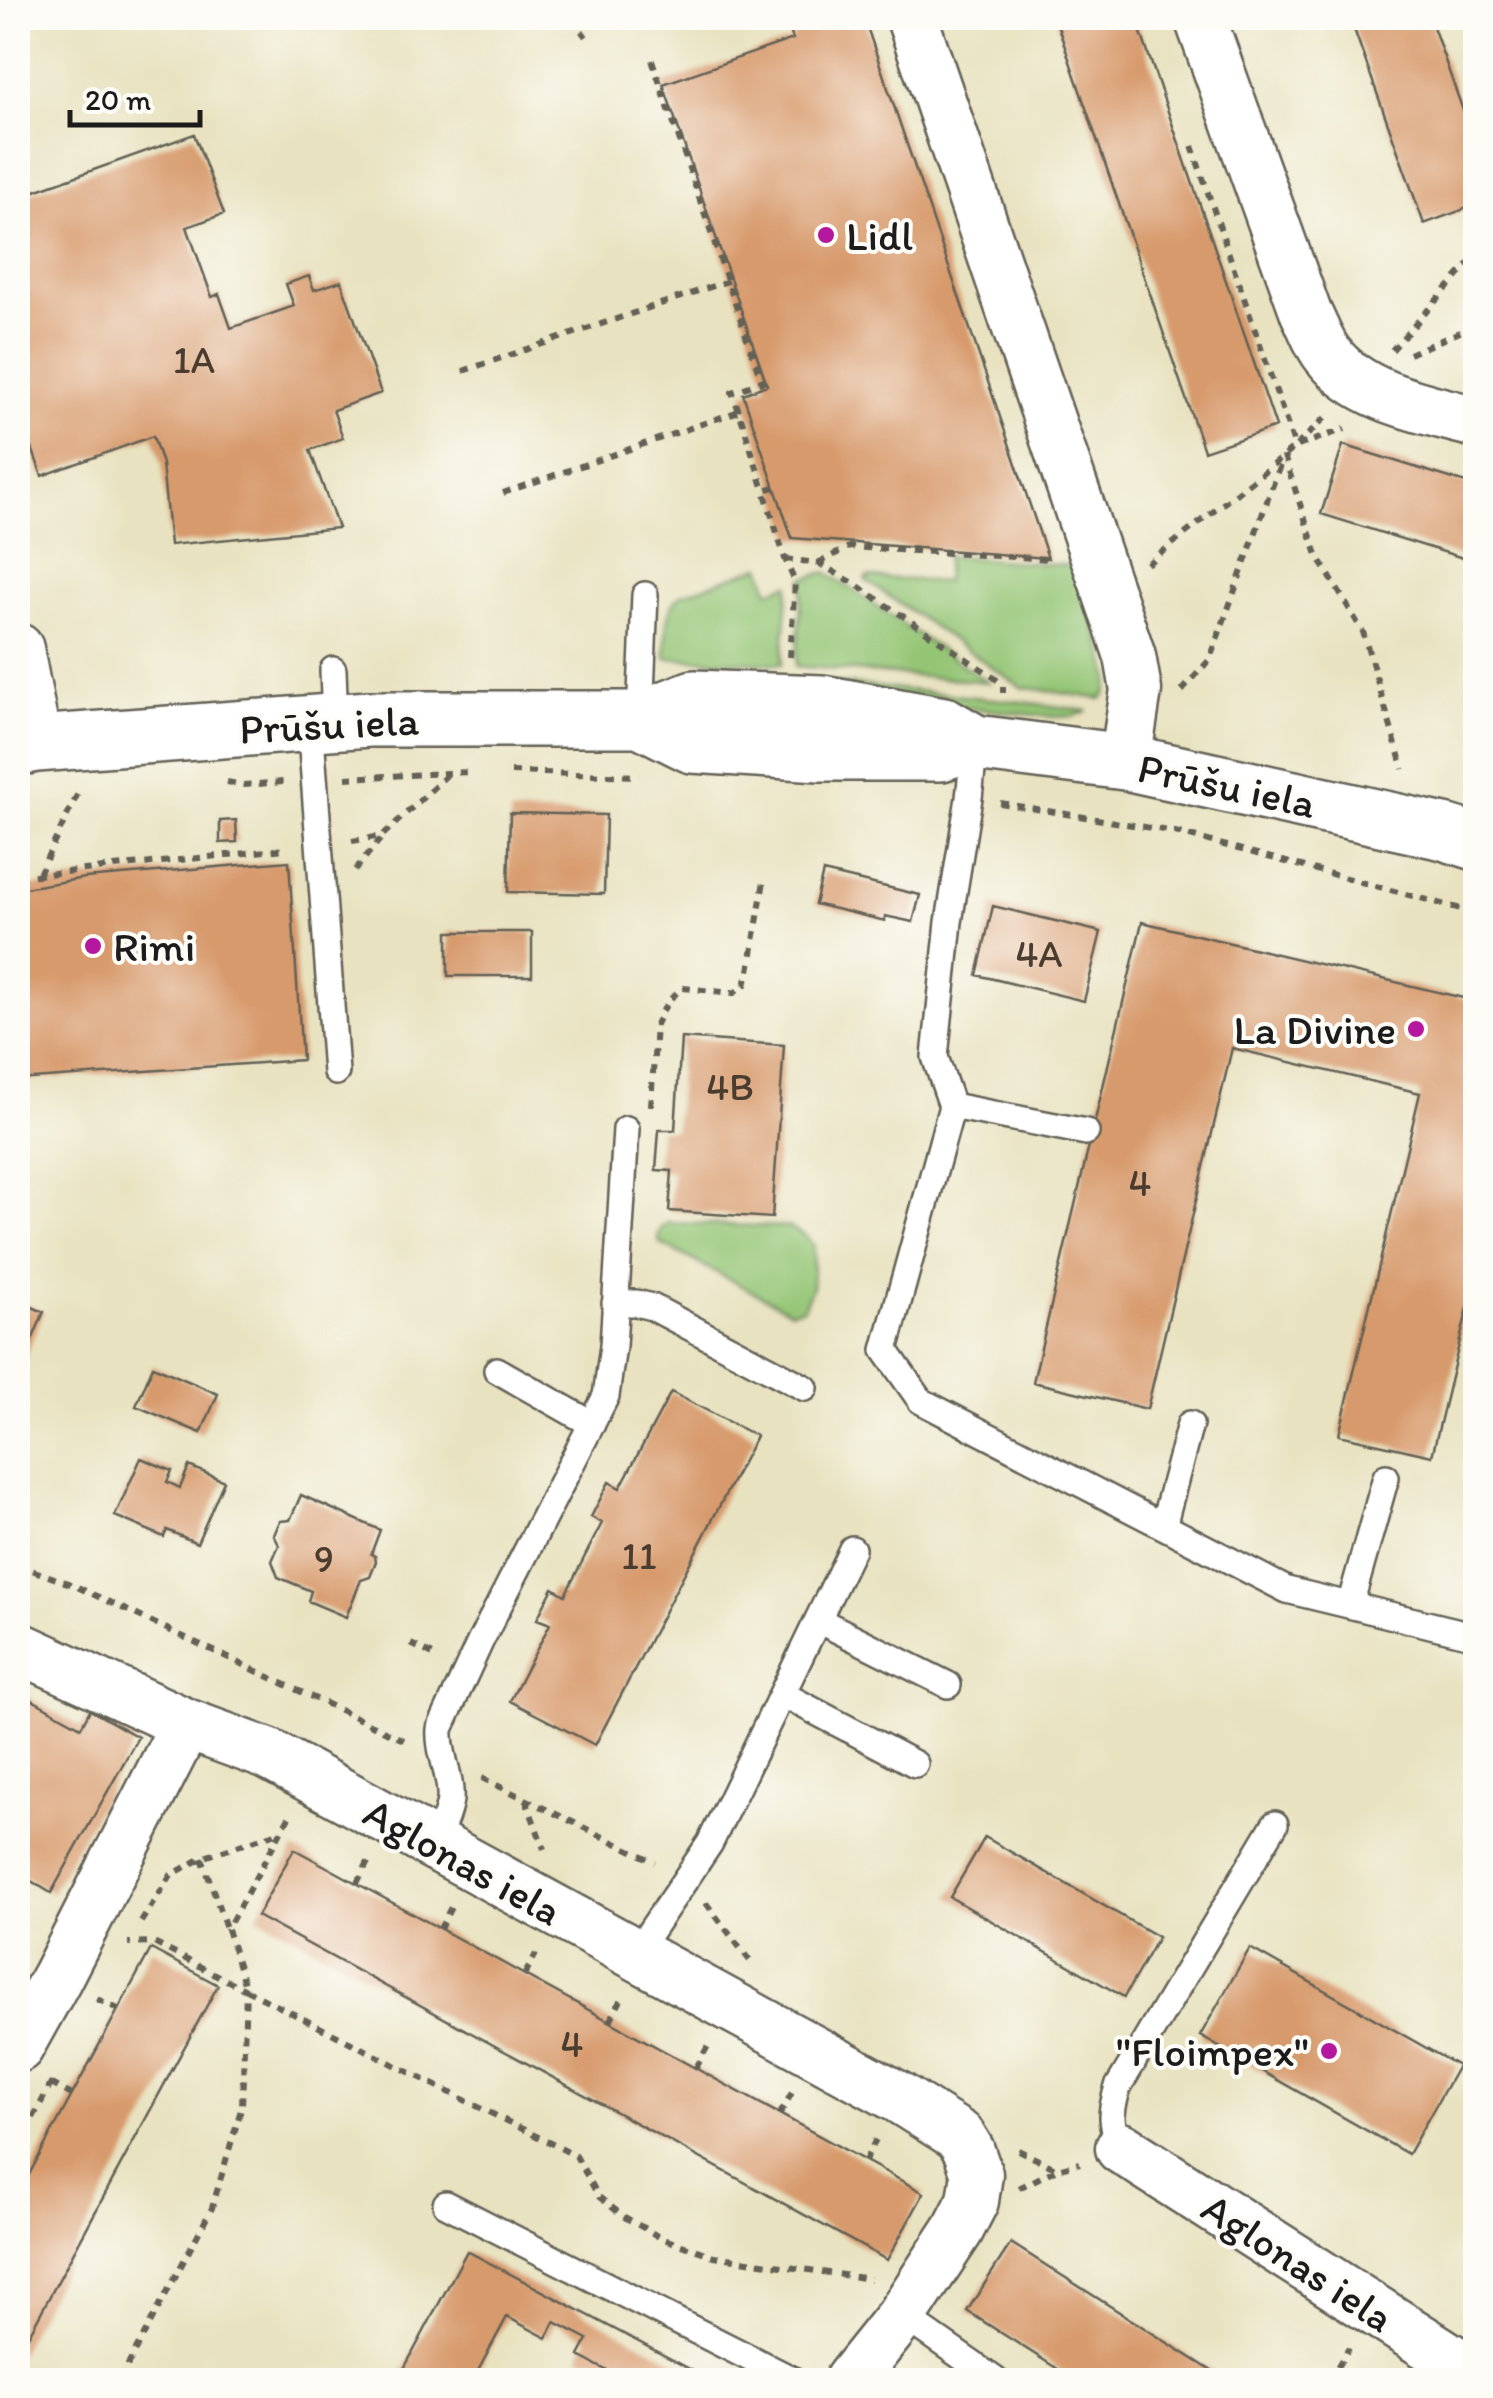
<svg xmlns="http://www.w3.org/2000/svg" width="1493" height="2398" font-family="Itim,sans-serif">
  <rect width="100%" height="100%" fill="#fdfcf7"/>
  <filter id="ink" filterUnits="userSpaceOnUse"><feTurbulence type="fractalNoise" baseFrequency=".01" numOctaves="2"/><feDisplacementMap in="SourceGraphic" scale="20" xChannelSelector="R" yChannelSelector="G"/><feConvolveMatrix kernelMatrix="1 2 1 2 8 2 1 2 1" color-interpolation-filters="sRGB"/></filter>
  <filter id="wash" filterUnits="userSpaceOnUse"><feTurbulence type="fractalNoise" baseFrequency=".0048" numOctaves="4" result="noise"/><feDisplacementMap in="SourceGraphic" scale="40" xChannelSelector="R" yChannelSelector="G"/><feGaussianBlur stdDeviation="2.25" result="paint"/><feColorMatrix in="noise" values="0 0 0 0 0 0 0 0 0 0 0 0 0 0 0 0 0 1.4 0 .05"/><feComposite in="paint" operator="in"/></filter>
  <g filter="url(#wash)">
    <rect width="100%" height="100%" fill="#e8e2c0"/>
    <!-- green -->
    <path fill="#94c575" stroke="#587048" stroke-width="2.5" d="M947,556L1074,566L1104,653L1110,679L1106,694L1101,699L1021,687L865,580L867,577L945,582Z
      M761,566L769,591L789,584L782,664L666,658C666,635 663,612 680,595Z
      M826,572L988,682L796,666L803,579Z
      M807,680L1023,702L1088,711L1074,716L1055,717L798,690Z
      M668,1223L788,1227L804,1235L814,1246L812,1288L803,1308L790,1311L660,1243L658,1238L661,1229Z"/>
    <g id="blocks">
      <!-- building -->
      <path fill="#d79a6c" d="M785,18H864L1048,558L792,538L743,394L767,385L663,84L793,39Z
        M1055,18H1136L1276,427L1204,451Z
        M1350,18H1430L1476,147V205L1424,224Z
        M194,134L224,214L187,227L212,297L219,294L231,328L294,306L286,284L309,276L314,290L341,281L381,393L333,410L343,438L310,450L338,528L170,545L162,464L153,436L42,476L18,409V197Z
        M1343,445L1476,486V562L1321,514Z
        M510,813L606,815L604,894L508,892Z
        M236,820L237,842L220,843V821Z
        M289,861L302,1060L18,1080V889L85,878Z
        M823,872L920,895L913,922L885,916V921L815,904Z
        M993,906L1101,932L1084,1001L977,975Z
        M1142,922L1476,1001V1274L1432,1456L1339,1435L1420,1093L1232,1048L1147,1409L1033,1382Z
        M448,932H532V976H448Z
        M681,1038L784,1045L772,1218L669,1211L672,1171L656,1170L659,1130H675Z
        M18,1301L44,1312L24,1359L18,1357Z
        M153,1366L218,1394L201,1433L136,1406Z
        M671,1392L756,1436L595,1745L510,1701L550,1624L537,1619L553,1588L565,1595L602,1523L591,1517L609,1482L620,1488Z
        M141,1458L172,1471L167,1482L180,1488L189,1466L224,1481L197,1543L167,1530L164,1537L115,1516Z
        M301,1495L380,1530L371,1554L375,1556L376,1562L370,1577L361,1580L346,1617L308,1601L311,1591L278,1577L272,1561L279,1545L274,1535L280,1521L290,1520Z
        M18,1692L81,1727L90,1710L138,1737L51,1893L18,1873Z
        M985,1837L1158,1937L1124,1997L950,1897Z
        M294,1849L924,2193L887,2260L257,1916Z
        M1250,1948L1458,2066L1408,2154L1200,2036Z
        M151,1949L218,1985L18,2355V2195Z
        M1011,2243L1226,2380H1075L967,2311Z
        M467,2251L699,2374L695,2380H617L619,2377L579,2356L588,2339L555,2322L547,2338L507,2317L473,2380H398Z"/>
    </g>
  </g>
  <g filter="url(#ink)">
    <use href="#blocks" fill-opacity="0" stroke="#636155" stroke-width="2.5"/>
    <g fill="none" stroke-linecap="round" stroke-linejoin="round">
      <defs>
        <path id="service" d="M333,670L335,721
          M640,719L645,595
          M310,722L336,1072
          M975,743L969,798L949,922L935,1057L952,1106L885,1350L921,1401L1287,1590L1476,1636
          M952,1106L1086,1132
          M615,1303H636L652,1307L805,1388
          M497,1370L592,1424
          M1163,1526L1190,1424
          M1350,1605L1386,1477
          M818,1620L948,1685
          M782,1694L915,1764
          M434,1845C440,1831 448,1816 450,1800C452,1776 438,1753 440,1729L480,1642L606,1396L613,1346L626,1129
          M635,1954L710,1843L852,1549
          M1121,2148C1109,2124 1110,2113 1118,2087L1275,1824
          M446,2204L793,2380
          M902,2315L995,2380"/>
        <path id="minor" d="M912,18L1130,656L1136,690L1125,762
          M1200,18L1306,313C1313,326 1318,343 1328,355C1361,398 1425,408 1476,422
          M18,649L36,744
          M18,1647L186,1724L268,1754L898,2097L960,2136L969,2151L977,2174L973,2201L958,2230L902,2315L850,2380
          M18,2047L57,1977L186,1724
          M1121,2148L1476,2375"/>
        <path id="tertiary" d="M640,719L692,745L820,753H941L953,749
          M18,748L36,744L369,719H640L694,698L822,703L944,725L975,743L1125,762L1444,832L1476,842"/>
      </defs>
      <!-- service casing -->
      <use href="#service" stroke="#636155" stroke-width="30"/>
      <!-- minor casing -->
      <use href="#minor" stroke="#636155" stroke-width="55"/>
      <!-- tertiary casing -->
      <use href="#tertiary" stroke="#636155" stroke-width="60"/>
      <!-- path -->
      <path stroke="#636155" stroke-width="6" stroke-dasharray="8 8" stroke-linecap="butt" d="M572,18L586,37
        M652,60L762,382L732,392L739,411
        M1192,146L1295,447L1327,416
        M1392,350L1476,256
        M1409,354L1476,325
        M463,371L728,281
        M1284,456L1317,555L1363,632L1403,769
        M775,487L764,490L785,559L795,582L790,657
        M503,493L739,411L764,490
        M785,559L818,563L852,582L992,676L1003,685V693
        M818,563L849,547L1049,559
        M1147,564L1295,447L1345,429
        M1182,691L1210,659L1283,457
        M511,772L639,776
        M346,778L469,772
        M227,782L244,785L284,782
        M1000,803L1175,832L1476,913
        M352,841L382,836L449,773
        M355,870L382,837
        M39,874L79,791
        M18,877L285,849
        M651,1106L656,1024L668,1001L682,988L734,993L745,985L749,971L764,881
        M18,1565L73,1585L408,1742
        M411,1644L437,1657
        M482,1778L655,1862
        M526,1800L544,1849
        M289,1817L227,1929L246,1990L576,2156L599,2197L623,2216L661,2238L714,2256L870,2279
        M202,1858L226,1928
        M357,1883L368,1862
        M706,1903L750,1961
        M141,1922L171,1875L202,1858L279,1832
        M440,1929L453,1903
        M525,1974L536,1954
        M97,1999L118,2009
        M610,2021L621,2000
        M696,2068L709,2044
        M51,2084L72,2095
        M780,2114L794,2089
        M18,2146L52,2082
        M1018,2150L1057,2169L1080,2163
        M865,2161L878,2135
        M18,2173L27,2177
        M1019,2188L1057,2169
        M120,2380L212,2208L242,2106L246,1990L152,1942L128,1943
        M1329,2380L1349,2348"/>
      <!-- service -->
      <use href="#service" stroke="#fff" stroke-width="25"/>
      <!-- minor -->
      <use href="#minor" stroke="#fff" stroke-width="50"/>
      <!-- tertiary -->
      <use href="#tertiary" stroke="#fff" stroke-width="55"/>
    </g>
  </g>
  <!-- markers -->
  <g fill="#b5179e" stroke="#fdfcf7" stroke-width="4">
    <circle cx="826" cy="235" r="10"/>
    <circle cx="93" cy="946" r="10"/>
    <circle cx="1416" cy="1029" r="10"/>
    <circle cx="1329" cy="2051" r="10"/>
  </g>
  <g text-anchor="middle" stroke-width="8" stroke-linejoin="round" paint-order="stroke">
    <!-- number labels -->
    <g font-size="38" fill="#4b3c30">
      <text x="194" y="373">1A</text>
      <text x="1039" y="967">4A</text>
      <text x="730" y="1100">4B</text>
      <text x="1140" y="1196">4</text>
      <text x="639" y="1569">11</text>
      <text x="324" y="1572">9</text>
      <text x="572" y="2057">4</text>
    </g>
    <!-- poi labels -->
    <g font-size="42" fill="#1c1c1c" stroke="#fdfcf7" text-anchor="start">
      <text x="846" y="250">Lidl</text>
      <text x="113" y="961">Rimi</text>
      <text x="1396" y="1044" text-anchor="end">La Divine</text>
      <text x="1309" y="2066" text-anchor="end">"Floimpex"</text>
    </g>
    <!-- street labels -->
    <g font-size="42" fill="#1c1c1c" stroke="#fdfcf7">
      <text transform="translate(329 724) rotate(-3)" y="15">Prūšu iela</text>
      <text transform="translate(1227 785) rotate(12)" y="15">Prūšu iela</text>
      <text transform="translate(463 1861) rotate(29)" y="15">Aglonas iela</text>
      <text transform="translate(1298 2262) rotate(33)" y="15">Aglonas iela</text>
    </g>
  </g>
  <!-- margin -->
  <rect width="1493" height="2398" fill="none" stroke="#fdfcf7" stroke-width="60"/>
  <!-- scale -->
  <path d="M70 110v15h130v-15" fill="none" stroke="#1c1c1c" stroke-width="5"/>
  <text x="85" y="110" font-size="30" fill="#1c1c1c" stroke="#fdfcf7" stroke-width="8" paint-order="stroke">20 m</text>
</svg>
